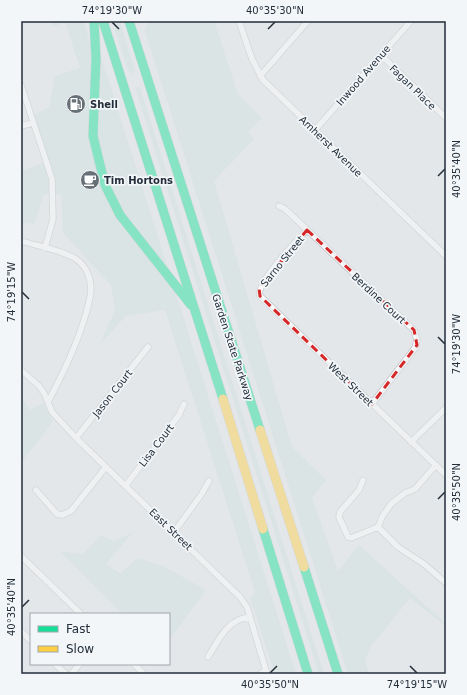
<svg xmlns="http://www.w3.org/2000/svg" width="467" height="695" font-family="'DejaVu Sans',sans-serif">
  <rect width="100%" height="100%" fill="#e4e7e9"/>
  <!-- green -->
  <path fill="#cedfe1" d="M51,21H84L90,44L99,50L296,674H275L250,598L255,592L165,310L126,316L100,344L115,310L111,285L63,233L61,194H44L34,224L21,222V171L45,162L31,117L49,107L55,76L80,68L65,22L53,27Z
    M112,21H120L135,71L133,74L128,70Z
    M148,21H214L238,94L262,118L248,132L254,139L214,181L292,447L326,480L312,498L338,571L359,545L446,624V626L410,598L371,646L365,661L369,674H348L145,31Z
    M135,87H140L324,674H319Z
    M21,396L30,410L43,403L53,421L21,463Z
    M132,533L106,564L120,573L138,558L163,566L206,590L169,640V614H122L60,551L83,554L101,535L113,541Z"/>
  <g fill="none" stroke-linecap="round" stroke-linejoin="round">
    <defs>
      <path id="street" d="M239,21L252,59L263,80L446,256
        M381,55L446,118
        M260,76L308,21
        M21,85L52,179L53,219L45,248
        M21,126L33,123
        M315,130L411,21
        M279,206L285,209L414,330L417,340L415,348L372,404
        M307,230C297,241 255,283 260,296L446,475
        M21,241C37,246 63,250 76,259C88,267 93,283 90,297C83,333 65,370 48,402
        M21,370L39,386L44,393L52,412L76,438L240,597L247,607L267,674
        M76,438L148,347
        M411,442L446,408
        M363,480L359,490L340,512L339,517L348,537L351,538L378,527
        M126,485L179,415L184,404
        M36,490L57,514L62,515L71,511L106,467
        M378,527L398,547L424,564L446,583
        M378,527L382,517L391,504L405,493L415,489L436,465
        M174,532L201,495L209,481
        M21,556L81,614
        M21,631L31,641
        M208,657C219,639 227,620 249,617
        M55,664L66,674
        M134,664L144,674
        M71,674L80,664
        M260,674L266,670"/>
      <path id="fast" d="M94,21L96,58L93,136L105,185L120,215L191,305
        M103,21L223,399
        M129,21L260,430
        M263,529L308,674
        M304,567L338,674"/>
      <path id="slow" d="M223,399L263,529
        M260,430L304,567"/>
    </defs>
    <!-- street casing -->
    <use href="#street" stroke="#bfc3c5" stroke-width="7"/>
    <!-- fast casing -->
    <use href="#fast" stroke="#c1c4c8" stroke-width="10"/>
    <!-- slow casing -->
    <use href="#slow" stroke="#c1c4c8" stroke-width="10"/>
    <!-- street -->
    <use href="#street" stroke="#fbfbfc" stroke-width="5.5"/>
    <!-- fast -->
    <use href="#fast" stroke="#16e098" stroke-width="9"/>
    <!-- slow -->
    <use href="#slow" stroke="#ffcf43" stroke-width="9"/>
  </g>
  <!-- marked area -->
  <path d="M0 0H467V695H0ZM307,230L414,330L417,345L372,404L260,296L259,288L264,282Z" fill="#e4e7e9" fill-opacity=".55" fill-rule="evenodd"/>
  <path fill="none" stroke="#d62828" stroke-width="3" stroke-dasharray="8 5" stroke-linejoin="round" d="M307,230L414,330L417,345L372,404L260,296L259,288L264,282Z"/>
  <!-- ticks -->
  <path fill="none" stroke="#232e3a" stroke-width="1.5" d="M112,22L119,29M268,29L275,22M438,176L445,169M22,292L29,299M438,337L445,344M438,499L445,492M22,607L29,600M410,666L417,673M270,673L277,666"/>
  <!-- icons -->
  <defs>
    <symbol id="fuel-disc" viewBox="-11 -11 22 22"><circle r="9.5" fill="#676f77" stroke="#f2f6f8"/><path d="M-5.5-6h7V0h2V4h1.3V-2.5L3-4.5l.8-.8L6-3V5H2.5V1h-1V6h-7ZM-4.2-4.7v3.2H.2V-4.7Z" fill="#fff"/></symbol>
    <symbol id="cafe-disc" viewBox="-11 -11 22 22"><circle r="9.5" fill="#676f77" stroke="#f2f6f8"/><path d="M-5.5-4.5H6V0H3Q3 3.5 0 3.5H-2.5Q-5.5 3.5-5.5 0ZM3-3.2v2h1.7v-2ZM-6 4.5H4V6H-6Z" fill="#fff"/></symbol>
  </defs>
  <g fill-rule="evenodd">
    <use href="#fuel-disc" x="65" y="93" width="22" height="22"/>
    <use href="#cafe-disc" x="79" y="169" width="22" height="22"/>
  </g>
  <g text-anchor="middle" stroke-width="3.5" stroke-linejoin="round" paint-order="stroke">
    <!-- street labels -->
    <g font-size="10" fill="#232e3a" stroke="#f2f6f8">
      <text transform="translate(363 75) rotate(-49)" y="4">Inwood Avenue</text>
      <text transform="translate(413 87) rotate(44)" y="4">Fagan Place</text>
      <text transform="translate(331 146) rotate(44)" y="4">Amherst Avenue</text>
      <text transform="translate(282 261) rotate(-51)" y="4">Sarno Street</text>
      <text transform="translate(379 298) rotate(43)" y="4">Berdine Court</text>
      <text transform="translate(233 347) rotate(72)" y="4">Garden State Parkway</text>
      <text transform="translate(351 384) rotate(44)" y="4">West Street</text>
      <text transform="translate(112 393) rotate(-52)" y="4">Jason Court</text>
      <text transform="translate(156 445) rotate(-53)" y="4">Lisa Court</text>
      <text transform="translate(171 529) rotate(44)" y="4">East Street</text>
    </g>
    <!-- poi labels -->
    <g font-size="10" font-weight="bold" fill="#232e3a" stroke="#f2f6f8" text-anchor="start">
      <text x="90" y="108">Shell</text>
      <text x="104" y="184">Tim Hortons</text>
    </g>
  </g>
  <!-- border -->
  <rect width="467" height="695" fill="none" stroke="#f2f6f8" stroke-width="44"/>
  <!-- legend -->
  <rect x="30" y="613" width="140" height="52" fill="#f2f6f8" stroke="#9fa6ac"/>
  <rect x="38" y="626" width="20" height="6" fill="#16e098" stroke="#9fa6ac"/>
  <text x="66" y="633" font-size="12" fill="#232e3a">Fast</text>
  <rect x="38" y="646" width="20" height="6" fill="#ffcf43" stroke="#9fa6ac"/>
  <text x="66" y="653" font-size="12" fill="#232e3a">Slow</text>
  <rect x="22" y="22" width="423" height="651" fill="none" stroke="#232e3a" stroke-width="1.5"/>
  <g font-size="10" text-anchor="middle" fill="#232e3a">
    <text x="112" y="14">74°19'30"W</text>
    <text x="275" y="14">40°35'30"N</text>
    <text transform="translate(456 169) rotate(-90)" y="4">40°35'40"N</text>
    <text transform="translate(11 292) rotate(-90)" y="4">74°19'15"W</text>
    <text transform="translate(456 344) rotate(-90)" y="4">74°19'30"W</text>
    <text transform="translate(456 492) rotate(-90)" y="4">40°35'50"N</text>
    <text transform="translate(11 607) rotate(-90)" y="4">40°35'40"N</text>
    <text x="270" y="688">40°35'50"N</text>
    <text x="417" y="688">74°19'15"W</text>
  </g>
</svg>
